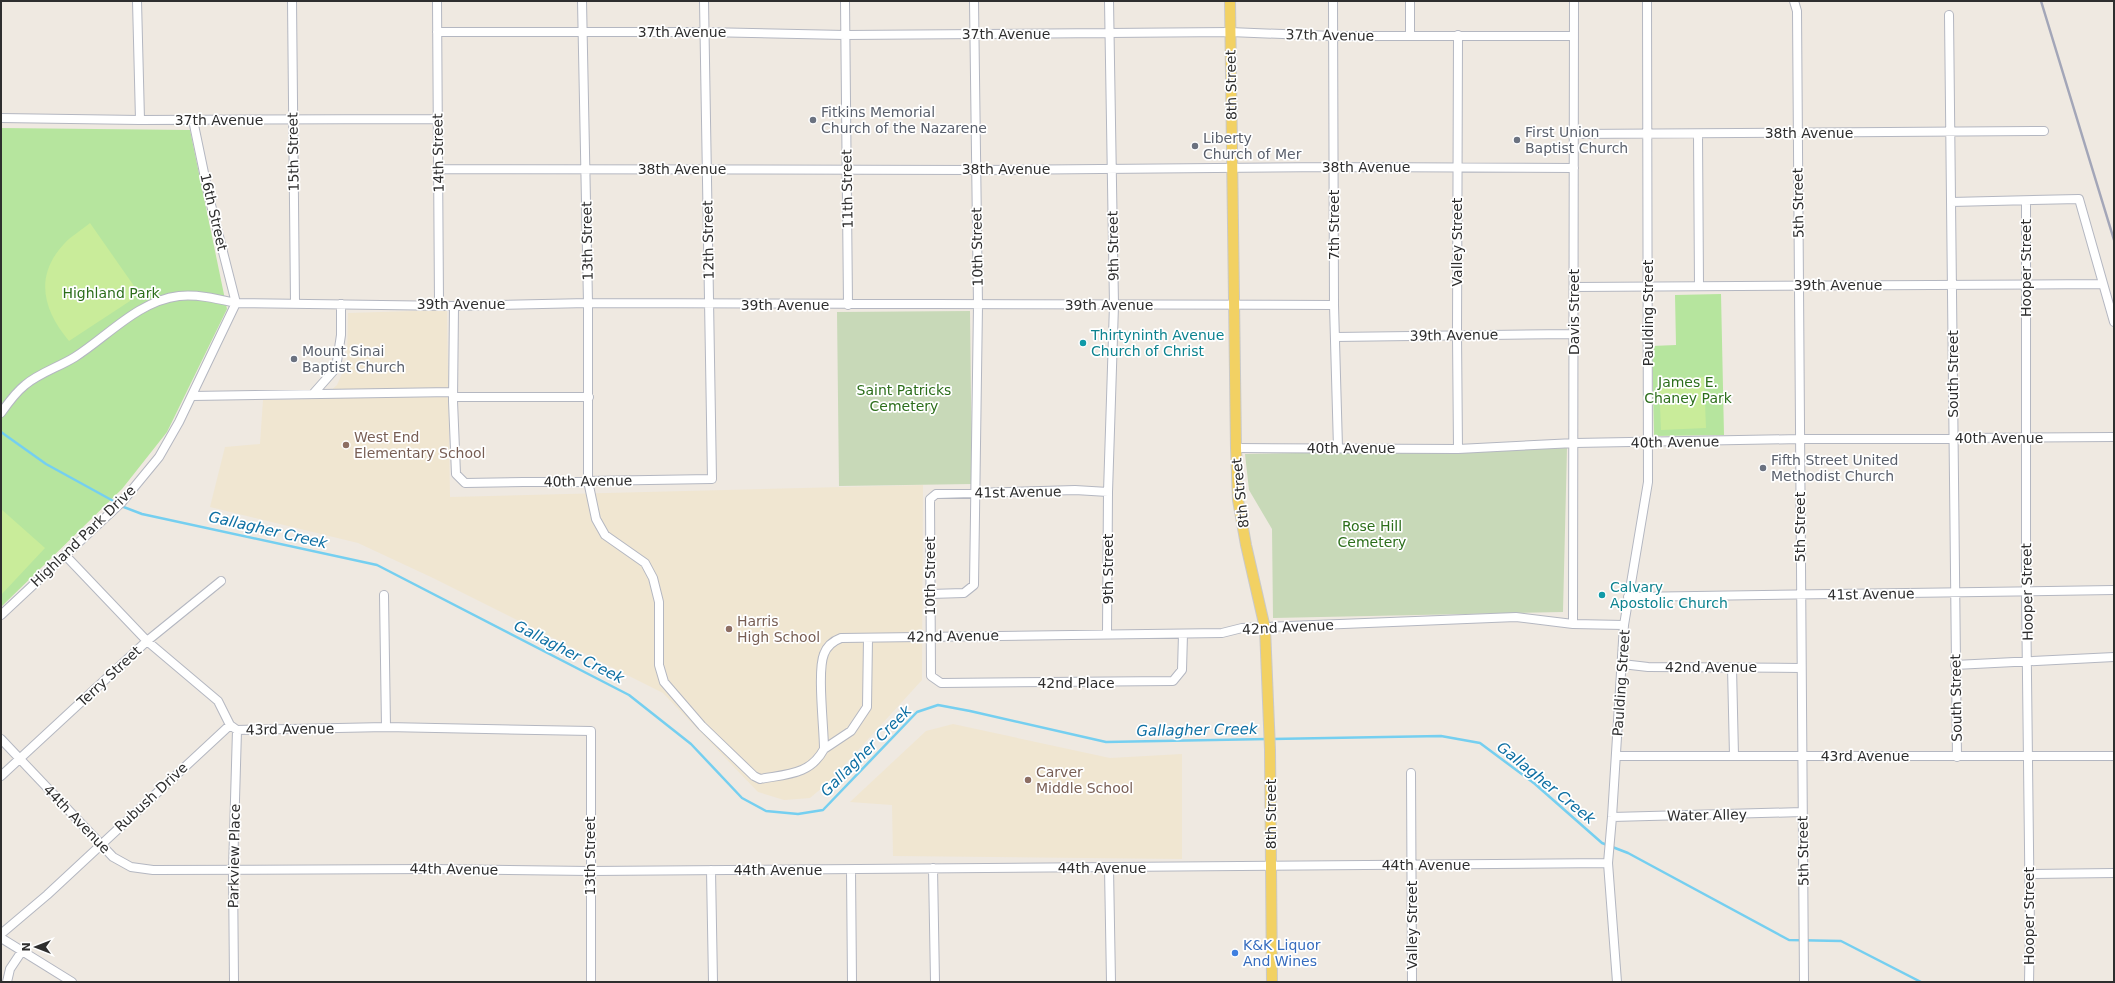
<svg xmlns="http://www.w3.org/2000/svg" width="2115" height="983" font-family="'DejaVu Sans',sans-serif">
  <rect width="100%" height="100%" fill="#efe9e1"/>
  <!-- education -->
  <path fill="#f0e6d1" d="M447,310L450,497L923,485L922,680L829,782L810,798L784,800L758,792L663,693L433,578L358,543L210,507L225,447L260,444L263,400L321,399L337,385L347,362L348,313Z
    M953,724L1110,758L1182,754V859L893,856L892,805L850,802L926,731Z"/>
  <!-- green -->
  <path fill="#b6e59e" d="M1,128L190,130L227,309L167,432L122,489L1,607Z
    M1721,294L1724,435L1654,436L1652,346L1676,345L1675,295Z"/>
  <!-- cemetery -->
  <path fill="#c8d9b8" d="M970,311L972,484L839,486L837,312Z
    M1567,448L1563,612L1273,618L1272,529L1249,490L1245,454Z"/>
  <!-- pitch -->
  <path fill="#c9ec9a" d="M90,223L134,286L130,301L69,341C43,310 34,276 64,244C71,236 82,230 90,223Z
    M1704,377L1706,428L1661,430L1659,380Z
    M1,509L45,548L1,595Z"/>
  <g fill="none" stroke-linecap="round" stroke-linejoin="round">
    <!-- stream -->
    <path stroke="#75cff0" stroke-width="2.5" d="M1,432L46,464L117,503
      M121,506L142,514L377,565L629,695L691,744L742,798L766,811L798,814L823,810L917,712L938,705L970,711L1106,742L1267,739
      M1272,739L1441,736L1480,743L1535,784L1602,843L1628,853L1789,940L1841,941L1921,982"/>
    <defs>
      <path id="minor" d="M137,1L140,120
        M292,1L295,303
        M437,1L439,304
        M582,1L588,303V481L596,519L605,535L645,563L653,578L659,602V665L664,682L702,726L754,776L760,779C787,774 810,775 824,749C824,728 817,671 824,654C827,646 833,641 841,638L1222,633L1242,628L1516,617L1573,624L1624,625
        M845,1L848,305
        M1333,1L1334,305L1338,448
        M1410,1V35
        M1794,1L1797,11L1804,982
        M1949,15L1957,757
        M437,32H704L845,35L1230,32L1333,36H1574
        M1458,35L1457,335L1458,449
        M1,118L140,120L437,119
        M193,120L209,197L236,303
        M1574,134L2044,131
        M1698,134L1699,286
        M438,169L976,170L1334,167L1574,168
        M2026,201V592L2030,932L2029,982
        M1951,202L2079,199L2114,322
        M1574,287L2102,284
        M454,306L453,401L456,474L465,483L712,479L704,1
        M1335,337L1573,334
        M313,394L336,368L341,335V304
        M192,396L453,392
        M453,397H589
        M1,413C8,403 15,393 25,385C39,373 59,367 75,357C108,336 138,301 179,296C198,294 218,299 236,303L454,306L588,303L1334,305
        M1236,448L1458,449L1575,443L1800,439L2114,437
        M1108,492L1075,490L936,494L930,499L931,676L941,683L1173,681L1182,670L1183,634
        M65,555L147,641L218,701L230,725L237,730L386,727L591,731V982
        M930,594L964,593L974,585L978,305L974,1
        M384,595L386,727
        M1628,597L2114,590
        M1,615L122,502L159,457L179,422L236,303
        M1573,624L1574,1
        M1107,634L1108,492L1114,305L1109,1
        M1622,664L1648,667L1801,668
        M1955,665L2114,657
        M1732,667L1734,756
        M1,739L113,857L131,867L153,870L431,869L590,871L1608,863
        M824,749L851,731L867,707L868,638
        M1616,756H2114
        M1411,773L1412,982
        M1,776L147,641L221,581
        M1612,817L1802,812
        M933,868L935,982
        M1109,868L1111,982
        M711,870L713,982
        M851,870L852,982
        M2030,874L2114,873
        M1,934L47,895L230,725
        M1,938L72,982
        M7,982L10,969L22,951
        M234,982L233,870L237,730
        M1617,982L1608,863L1612,817L1624,625L1648,482L1647,1"/>
      <path id="major" d="M1230,1L1236,448L1238,500L1246,545L1265,628L1270,750L1272,982"/>
    </defs>
    <!-- minor casing -->
    <use href="#minor" stroke="#b4b7c1" stroke-width="10"/>
    <!-- major casing -->
    <use href="#major" stroke="#c9c9c9" stroke-width="12"/>
    <!-- minor -->
    <use href="#minor" stroke="#fff" stroke-width="8"/>
    <!-- major -->
    <use href="#major" stroke="#f2d163" stroke-width="10"/>
    <!-- rail -->
    <path stroke="#a3a6b8" stroke-width="2.5" d="M2041,1L2114,240"/>
  </g>
  <!-- markers -->
  <g fill="#6b7280" stroke="#fff" stroke-width="1.5">
    <circle cx="813" cy="120" r="4"/>
    <circle cx="1517" cy="140" r="4"/>
    <circle cx="1195" cy="146" r="4"/>
    <circle cx="294" cy="359" r="4"/>
    <circle cx="1763" cy="468" r="4"/>
  </g>
  <g fill="#0f9aa8" stroke="#fff" stroke-width="1.5">
    <circle cx="1083" cy="343" r="4"/>
    <circle cx="1602" cy="595" r="4"/>
  </g>
  <g fill="#8d6e63" stroke="#fff" stroke-width="1.5">
    <circle cx="346" cy="445" r="4"/>
    <circle cx="729" cy="629" r="4"/>
    <circle cx="1028" cy="780" r="4"/>
  </g>
  <circle fill="#3f7fe0" stroke="#fff" stroke-width="1.5" cx="1235" cy="953" r="4"/>
  <g text-anchor="middle" stroke-width="3.5" stroke-linejoin="round" paint-order="stroke">
    <!-- street labels -->
    <g font-size="14" fill="#2e2e2e" stroke="#fff">
      <text x="682" y="37">37th Avenue</text>
      <text x="1006" y="39">37th Avenue</text>
      <text transform="translate(1330 35) rotate(1)" y="5">37th Avenue</text>
      <text transform="translate(1231 85) rotate(-91)" y="5">8th Street</text>
      <text x="219" y="125">37th Avenue</text>
      <text x="1809" y="138">38th Avenue</text>
      <text transform="translate(293 152) rotate(-91)" y="5">15th Street</text>
      <text transform="translate(438 153) rotate(-91)" y="5">14th Street</text>
      <text x="1366" y="172">38th Avenue</text>
      <text x="682" y="174">38th Avenue</text>
      <text x="1006" y="174">38th Avenue</text>
      <text transform="translate(847 189) rotate(-91)" y="5">11th Street</text>
      <text transform="translate(1798 203) rotate(-91)" y="5">5th Street</text>
      <text transform="translate(214 212) rotate(77)" y="5">16th Street</text>
      <text transform="translate(1334 225) rotate(-90)" y="5">7th Street</text>
      <text transform="translate(708 240) rotate(-91)" y="5">12th Street</text>
      <text transform="translate(587 241) rotate(-91)" y="5">13th Street</text>
      <text transform="translate(1457 242) rotate(-90)" y="5">Valley Street</text>
      <text transform="translate(1113 246) rotate(-91)" y="5">9th Street</text>
      <text transform="translate(977 247) rotate(-91)" y="5">10th Street</text>
      <text transform="translate(2026 268) rotate(-90)" y="5">Hooper Street</text>
      <text x="1838" y="290">39th Avenue</text>
      <text x="461" y="309">39th Avenue</text>
      <text x="785" y="310">39th Avenue</text>
      <text x="1109" y="310">39th Avenue</text>
      <text transform="translate(1574 312) rotate(-90)" y="5">Davis Street</text>
      <text transform="translate(1648 313) rotate(-90)" y="5">Paulding Street</text>
      <text transform="translate(1454 335) rotate(-1)" y="5">39th Avenue</text>
      <text transform="translate(1953 374) rotate(-90)" y="5">South Street</text>
      <text x="1999" y="443">40th Avenue</text>
      <text transform="translate(1675 442) rotate(-1)" y="5">40th Avenue</text>
      <text x="1351" y="453">40th Avenue</text>
      <text transform="translate(588 481) rotate(-1)" y="5">40th Avenue</text>
      <text transform="translate(1018 492) rotate(-1)" y="5">41st Avenue</text>
      <text transform="translate(1240 493) rotate(-96)" y="5">8th Street</text>
      <text transform="translate(1800 527) rotate(-90)" y="5">5th Street</text>
      <text transform="translate(83 536) rotate(-44)" y="5">Highland Park Drive</text>
      <text transform="translate(1108 569) rotate(-90)" y="5">9th Street</text>
      <text transform="translate(930 576) rotate(-90)" y="5">10th Street</text>
      <text transform="translate(2027 592) rotate(-91)" y="5">Hooper Street</text>
      <text transform="translate(1871 594) rotate(-1)" y="5">41st Avenue</text>
      <text transform="translate(1288 627) rotate(-3)" y="5">42nd Avenue</text>
      <text transform="translate(953 636) rotate(-1)" y="5">42nd Avenue</text>
      <text x="1711" y="672">42nd Avenue</text>
      <text transform="translate(109 676) rotate(-43)" y="5">Terry Street</text>
      <text x="1076" y="688">42nd Place</text>
      <text transform="translate(1621 683) rotate(-86)" y="5">Paulding Street</text>
      <text transform="translate(1956 698) rotate(-91)" y="5">South Street</text>
      <text transform="translate(290 729) rotate(-1)" y="5">43rd Avenue</text>
      <text x="1865" y="761">43rd Avenue</text>
      <text transform="translate(151 797) rotate(-43)" y="5">Rubush Drive</text>
      <text transform="translate(1271 814) rotate(-90)" y="5">8th Street</text>
      <text transform="translate(1707 815) rotate(-1)" y="5">Water Alley</text>
      <text transform="translate(77 819) rotate(46)" y="5">44th Avenue</text>
      <text transform="translate(1803 851) rotate(-91)" y="5">5th Street</text>
      <text transform="translate(234 856) rotate(-89)" y="5">Parkview Place</text>
      <text transform="translate(590 856) rotate(-90)" y="5">13th Street</text>
      <text x="1426" y="870">44th Avenue</text>
      <text x="1102" y="873">44th Avenue</text>
      <text transform="translate(454 869) rotate(1)" y="5">44th Avenue</text>
      <text x="778" y="875">44th Avenue</text>
      <text transform="translate(2029 916) rotate(-90)" y="5">Hooper Street</text>
      <text transform="translate(1412 925) rotate(-90)" y="5">Valley Street</text>
    </g>
    <!-- worship labels -->
    <g font-size="14" fill="#5b616d" stroke="#fff" text-anchor="start">
      <text x="821" y="117">Fitkins Memorial<tspan x="821" dy="16">Church of the Nazarene</tspan></text>
      <text x="1525" y="137">First Union<tspan x="1525" dy="16">Baptist Church</tspan></text>
      <text x="1203" y="143">Liberty<tspan x="1203" dy="16">Church of Mer</tspan></text>
      <text x="302" y="356">Mount Sinai<tspan x="302" dy="16">Baptist Church</tspan></text>
      <text x="1771" y="465">Fifth Street United<tspan x="1771" dy="16">Methodist Church</tspan></text>
    </g>
    <!-- park labels -->
    <g font-size="14" fill="#2c6e1b" stroke="#fff">
      <text x="111" y="298">Highland Park</text>
      <text x="1688" y="387">James E.<tspan x="1688" dy="16">Chaney Park</tspan></text>
      <text x="904" y="395">Saint Patricks<tspan x="904" dy="16">Cemetery</tspan></text>
      <text x="1372" y="531">Rose Hill<tspan x="1372" dy="16">Cemetery</tspan></text>
    </g>
    <!-- culture labels -->
    <g font-size="14" fill="#0d838f" stroke="#fff" text-anchor="start">
      <text x="1091" y="340">Thirtyninth Avenue<tspan x="1091" dy="16">Church of Christ</tspan></text>
      <text x="1610" y="592">Calvary<tspan x="1610" dy="16">Apostolic Church</tspan></text>
    </g>
    <!-- education labels -->
    <g font-size="14" fill="#785e54" stroke="#fff" text-anchor="start">
      <text x="354" y="442">West End<tspan x="354" dy="16">Elementary School</tspan></text>
      <text x="737" y="626">Harris<tspan x="737" dy="16">High School</tspan></text>
      <text x="1036" y="777">Carver<tspan x="1036" dy="16">Middle School</tspan></text>
    </g>
    <!-- shop labels -->
    <g font-size="14" fill="#366cbe" stroke="#fff" text-anchor="start">
      <text x="1243" y="950">K&amp;K Liquor<tspan x="1243" dy="16">And Wines</tspan></text>
    </g>
    <!-- water labels -->
    <g font-size="15" font-style="italic" fill="#0d6fa3" stroke="#fff">
      <text transform="translate(268 530) rotate(13)" y="5">Gallagher Creek</text>
      <text transform="translate(569 652) rotate(27)" y="5">Gallagher Creek</text>
      <text transform="translate(1197 730) rotate(-1)" y="5">Gallagher Creek</text>
      <text transform="translate(866 751) rotate(-45)" y="5">Gallagher Creek</text>
      <text transform="translate(1546 783) rotate(39)" y="5">Gallagher Creek</text>
    </g>
  </g>
  <!-- border -->
  <rect width="2115" height="983" fill="none" stroke="#2e2e2e" stroke-width="4"/>
  <!-- north arrow -->
  <g transform="translate(36 947) rotate(270)" stroke="#ffffff" stroke-width="3" paint-order="stroke">
  <path d="M0-3L7 15L0 10L-7 15Z" fill="#2e2e2e"/>
  <text y="-6" font-size="11" font-weight="bold" text-anchor="middle" fill="#2e2e2e">N</text>
  </g>
</svg>
